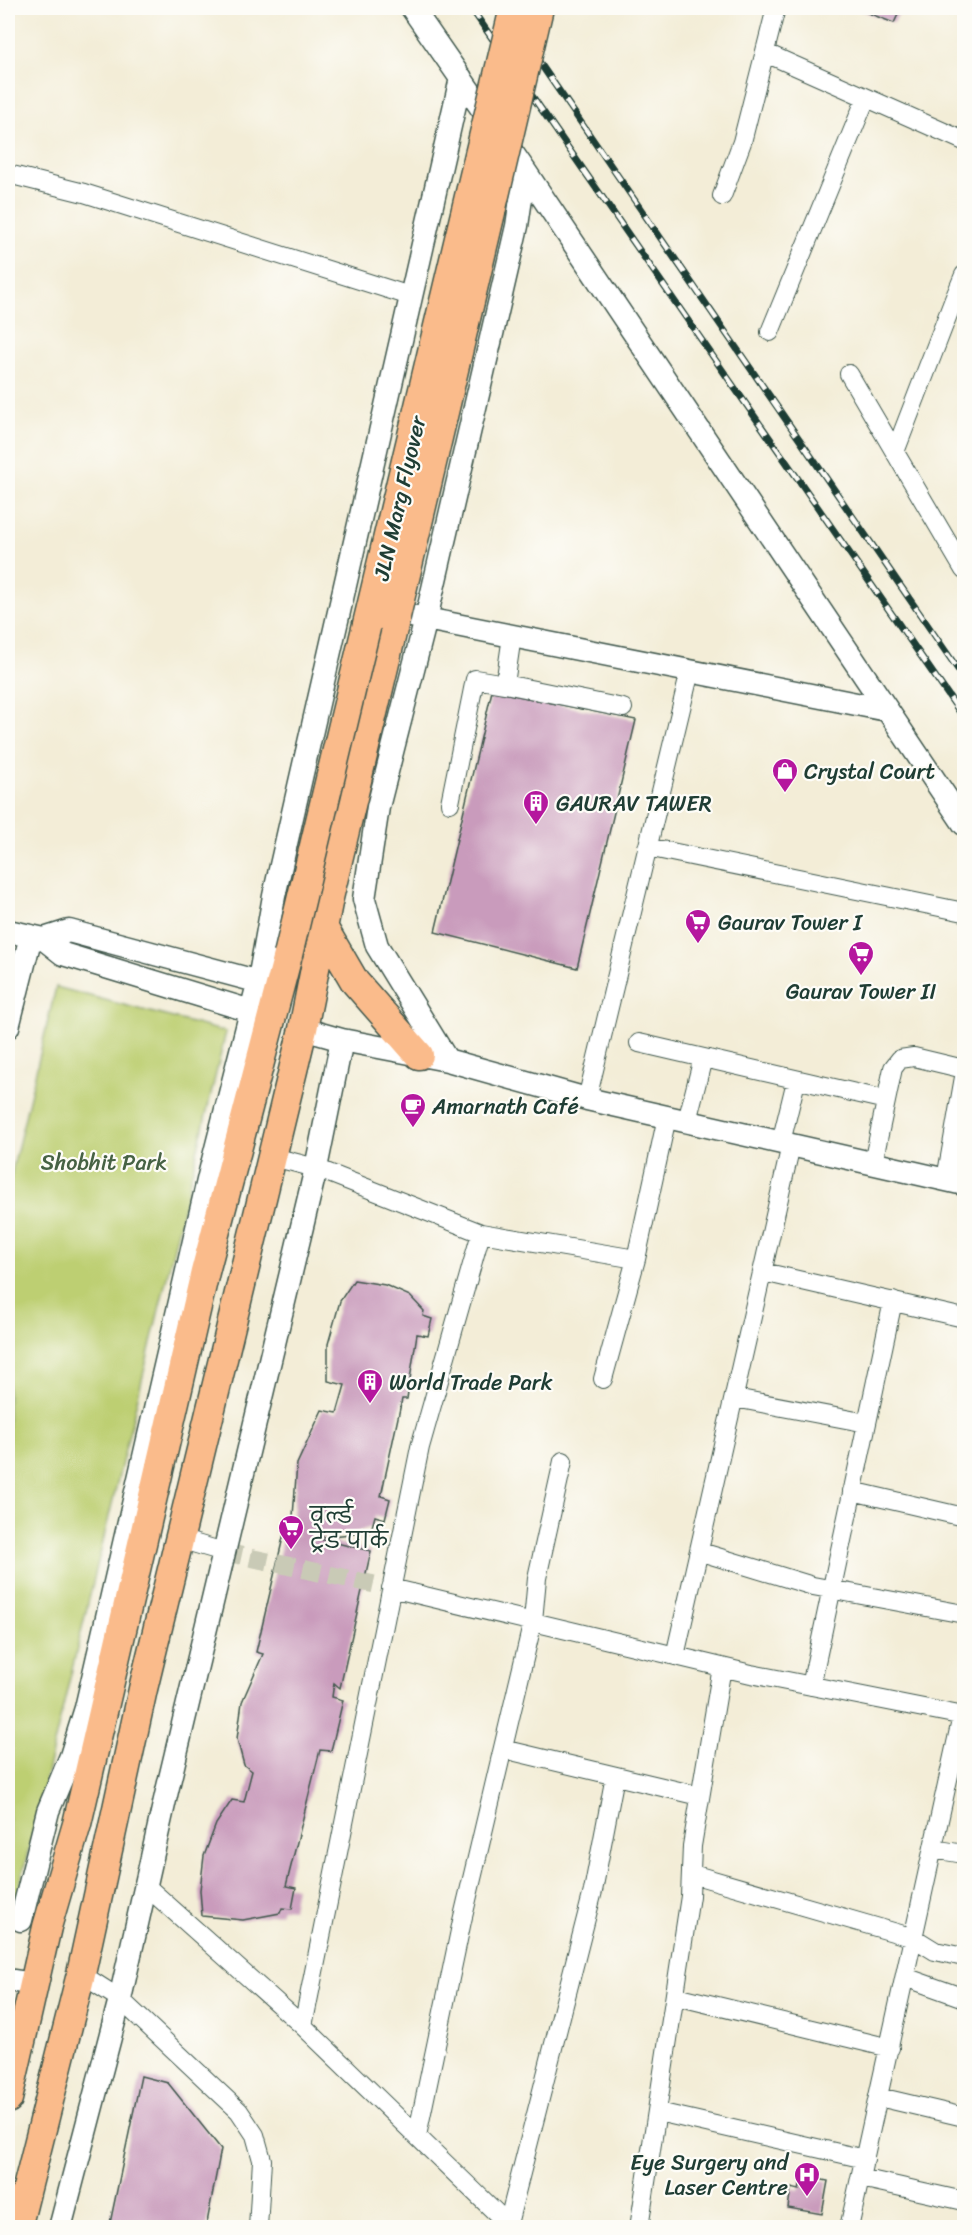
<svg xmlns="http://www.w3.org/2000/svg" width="972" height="2235" font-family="Sriracha,'Playpen Sans Deva',sans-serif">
  <rect width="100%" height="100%" fill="#fdfcf7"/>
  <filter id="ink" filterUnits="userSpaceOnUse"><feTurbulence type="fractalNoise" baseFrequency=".0167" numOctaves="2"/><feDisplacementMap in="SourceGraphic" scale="12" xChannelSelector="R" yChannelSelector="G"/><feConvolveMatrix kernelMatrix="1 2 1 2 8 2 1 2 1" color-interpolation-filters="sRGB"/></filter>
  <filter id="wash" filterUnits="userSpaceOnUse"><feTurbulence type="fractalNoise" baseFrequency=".008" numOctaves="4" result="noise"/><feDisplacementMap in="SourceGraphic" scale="24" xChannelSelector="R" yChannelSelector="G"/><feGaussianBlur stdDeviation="1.35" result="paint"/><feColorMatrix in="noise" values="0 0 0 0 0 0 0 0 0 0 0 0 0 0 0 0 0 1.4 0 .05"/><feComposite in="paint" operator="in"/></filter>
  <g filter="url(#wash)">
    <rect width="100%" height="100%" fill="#f3edd7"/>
    <!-- green -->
    <path fill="#bdcf72" stroke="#6e8653" stroke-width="1.5" d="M56,987L226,1032L13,1914H8V1188Z"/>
    <g id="blocks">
      <!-- building -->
      <path fill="#c99bbc" d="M855,8H901L894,23Z
        M492,691L636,720L577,968L435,932Z
        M354,1280L385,1285L410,1296L424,1311L423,1316L432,1319L428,1336L417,1334L407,1399H402L381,1496L390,1499L385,1519L375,1516L372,1527L350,1534L315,1538L371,1551L340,1688L334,1683L332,1697L343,1700L331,1751L320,1750L286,1886L296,1888L292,1909L282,1908L280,1913L243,1920L202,1916L200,1890L204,1856L216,1824L232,1800L244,1802L252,1771L244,1765L237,1739L242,1702L263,1654L256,1652L285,1529L297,1536L293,1516L297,1464L322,1410L337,1413L345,1385L328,1381V1344L340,1301Z
        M141,2076L168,2083L221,2149L206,2228H109Z
        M802,2176L828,2181L822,2214L788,2208L791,2188L799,2190Z"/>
    </g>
  </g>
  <g filter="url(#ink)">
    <use href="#blocks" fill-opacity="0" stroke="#3f574c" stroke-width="1.5"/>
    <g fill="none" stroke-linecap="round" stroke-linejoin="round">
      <!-- minor-tunnel -->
      <path stroke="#c9cab6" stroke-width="18" stroke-dasharray="18 9" stroke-linecap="butt" d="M224,1552L391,1588"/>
      <defs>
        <path id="minor" d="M766,53L964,141
          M8,174L84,193L410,296
          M722,196L742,142L776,8
          M954,299L964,275
          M770,332L866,98
          M849,374L964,570
          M895,452L954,299L964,302
          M505,684L623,708
          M450,803L475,679L505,684L512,636
          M647,847L964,912
          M639,1043L886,1100
          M587,1099L690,671
          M687,1121L703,1058
          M781,1142L796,1081
          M273,1157L316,1168L481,1233
          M873,1163L893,1068L900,1059L914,1057L964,1069
          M946,1179L964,1077
          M763,1272L964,1318
          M603,1379L636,1259L667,1117
          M735,1398L867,1423
          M852,1491L964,1517
          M179,1539L224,1552
          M701,1552L813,1586L964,1614
          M391,1588L751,1674L964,1716
          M675,1656L791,1145
          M811,1686L893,1301
          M503,1749L700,1796
          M933,1849L964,1854
          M692,1874L914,1938L935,1951L964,1957
          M146,1886L303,2026L512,2228
          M81,1974L120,1999L239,2111L255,2135L262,2160L258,2228
          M905,1977L964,1998
          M676,1996L890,2048
          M303,2026L420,1447L481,1233L636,1259
          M879,2097L964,2117
          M658,2112L865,2159
          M417,2136L462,1921L533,1621L537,1578L563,1461
          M861,2178L964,2201
          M508,2224L593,1891L615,1776
          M639,2228L690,1896L692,1846L722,1667
          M849,2228L962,1716"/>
        <path id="tertiary" d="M412,8L525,171L964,824
          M411,616L887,710
          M8,931L44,939L63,954L264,1015
          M44,939L69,931L271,985
          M8,1027L31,936
          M303,1029L342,1040L447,1060L587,1099L964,1184
          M447,1060L377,946L364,899L378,807L426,619L517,226L525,171
          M21,1920L48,1811L71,1756L86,1708L209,1176L259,980L274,896L461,78
          M8,1980L34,1984
          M60,2228L120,1999L167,1791L316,1168L342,1040"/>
        <path id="primary" d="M323,927L355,982L419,1055
          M8,2099L47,1927L77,1824L205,1272L288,955
          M17,2228L81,1974L143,1689L303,1029L329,898L394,625"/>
      </defs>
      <!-- minor casing -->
      <use href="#minor" stroke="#3f574c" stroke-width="20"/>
      <!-- tertiary casing -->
      <use href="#tertiary" stroke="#3f574c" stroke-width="25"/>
      <!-- primary casing -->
      <use href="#primary" stroke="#3f574c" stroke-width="31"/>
      <!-- minor -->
      <use href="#minor" stroke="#fff" stroke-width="18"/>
      <!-- tertiary -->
      <use href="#tertiary" stroke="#fff" stroke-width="22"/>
      <!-- primary -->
      <use href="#primary" stroke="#fabb8b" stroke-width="28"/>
      <defs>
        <path id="rail" d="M471,8L964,718
          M502,8L964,678"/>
      </defs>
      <!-- rail casing -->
      <use href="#rail" stroke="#1f3d34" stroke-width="7"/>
      <!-- rail -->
      <use href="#rail" stroke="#fdfcf7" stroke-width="4.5" stroke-dasharray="14" stroke-linecap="butt"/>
      <defs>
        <path id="primary-bridge" d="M394,625L539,8
          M288,955L514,8"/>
      </defs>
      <!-- primary-bridge casing -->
      <use href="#primary-bridge" stroke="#3f574c" stroke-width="31" stroke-linecap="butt"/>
      <!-- primary-bridge -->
      <use href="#primary-bridge" stroke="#fabb8b" stroke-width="28"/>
    </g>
  </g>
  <!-- icons -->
  <defs>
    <symbol id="shop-pin" viewBox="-11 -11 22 30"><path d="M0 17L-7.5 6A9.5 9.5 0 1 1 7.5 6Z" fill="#b5179e" stroke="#fdfcf7"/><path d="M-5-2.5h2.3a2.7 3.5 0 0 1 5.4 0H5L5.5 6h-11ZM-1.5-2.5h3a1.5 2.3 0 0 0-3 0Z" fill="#fff"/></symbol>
    <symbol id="building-pin" viewBox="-11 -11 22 30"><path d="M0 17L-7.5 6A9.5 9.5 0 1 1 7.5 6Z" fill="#b5179e" stroke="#fdfcf7"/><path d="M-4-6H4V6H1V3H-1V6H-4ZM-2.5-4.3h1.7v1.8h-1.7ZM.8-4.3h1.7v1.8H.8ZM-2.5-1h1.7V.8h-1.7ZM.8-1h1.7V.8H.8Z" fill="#fff"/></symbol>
    <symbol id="supermarket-pin" viewBox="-11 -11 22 30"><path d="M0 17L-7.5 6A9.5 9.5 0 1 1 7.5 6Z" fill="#b5179e" stroke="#fdfcf7"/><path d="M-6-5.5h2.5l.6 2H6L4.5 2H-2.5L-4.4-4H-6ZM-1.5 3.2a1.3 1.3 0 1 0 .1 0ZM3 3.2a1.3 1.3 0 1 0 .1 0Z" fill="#fff"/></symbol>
    <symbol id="cafe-pin" viewBox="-11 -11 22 30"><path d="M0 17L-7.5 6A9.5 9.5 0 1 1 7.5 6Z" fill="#b5179e" stroke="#fdfcf7"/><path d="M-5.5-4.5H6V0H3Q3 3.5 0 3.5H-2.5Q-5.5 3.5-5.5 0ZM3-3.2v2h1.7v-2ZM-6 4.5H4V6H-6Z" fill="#fff"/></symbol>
    <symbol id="hospital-pin" viewBox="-11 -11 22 30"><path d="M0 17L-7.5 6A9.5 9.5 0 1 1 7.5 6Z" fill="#b5179e" stroke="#fdfcf7"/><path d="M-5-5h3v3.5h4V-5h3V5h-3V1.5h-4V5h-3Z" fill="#fff"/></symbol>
  </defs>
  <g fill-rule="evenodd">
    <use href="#shop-pin" x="770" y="756" width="30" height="40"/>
    <use href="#building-pin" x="521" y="788" width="30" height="40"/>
    <use href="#supermarket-pin" x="683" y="907" width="30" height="40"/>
    <use href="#supermarket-pin" x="846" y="939" width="30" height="40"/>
    <use href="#cafe-pin" x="398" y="1091" width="30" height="40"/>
    <use href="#building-pin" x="355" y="1367" width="30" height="40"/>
    <use href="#supermarket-pin" x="276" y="1513" width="30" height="40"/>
    <use href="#hospital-pin" x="792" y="2160" width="30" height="40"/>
  </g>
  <g text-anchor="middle" stroke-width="4.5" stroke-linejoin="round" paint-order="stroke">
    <!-- street labels -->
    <g font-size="22" fill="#1f3d34" stroke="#fdfcf7">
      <text transform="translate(399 498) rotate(-77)" y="8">JLN Marg Flyover</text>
    </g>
    <!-- poi labels -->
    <g font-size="22" fill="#1f3d34" stroke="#fdfcf7" text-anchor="start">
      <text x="804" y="779">Crystal Court</text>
      <text x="556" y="811">GAURAV TAWER</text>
      <text x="718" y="930">Gaurav Tower I</text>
      <text x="861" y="999" text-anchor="middle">Gaurav Tower II</text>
      <text x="432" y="1114">Amarnath Café</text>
      <text x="389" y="1390">World Trade Park</text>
      <text x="310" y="1523">वर्ल्ड<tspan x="310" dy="25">ट्रेड पार्क</tspan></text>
      <text x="788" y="2170" text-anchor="end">Eye Surgery and<tspan x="788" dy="25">Laser Centre</tspan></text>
    </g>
    <!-- park labels -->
    <g font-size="22" fill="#466244" stroke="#fdfcf7">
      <text x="104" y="1170">Shobhit Park</text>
    </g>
  </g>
  <!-- margin -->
  <rect width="972" height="2235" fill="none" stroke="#fdfcf7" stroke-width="30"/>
</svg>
